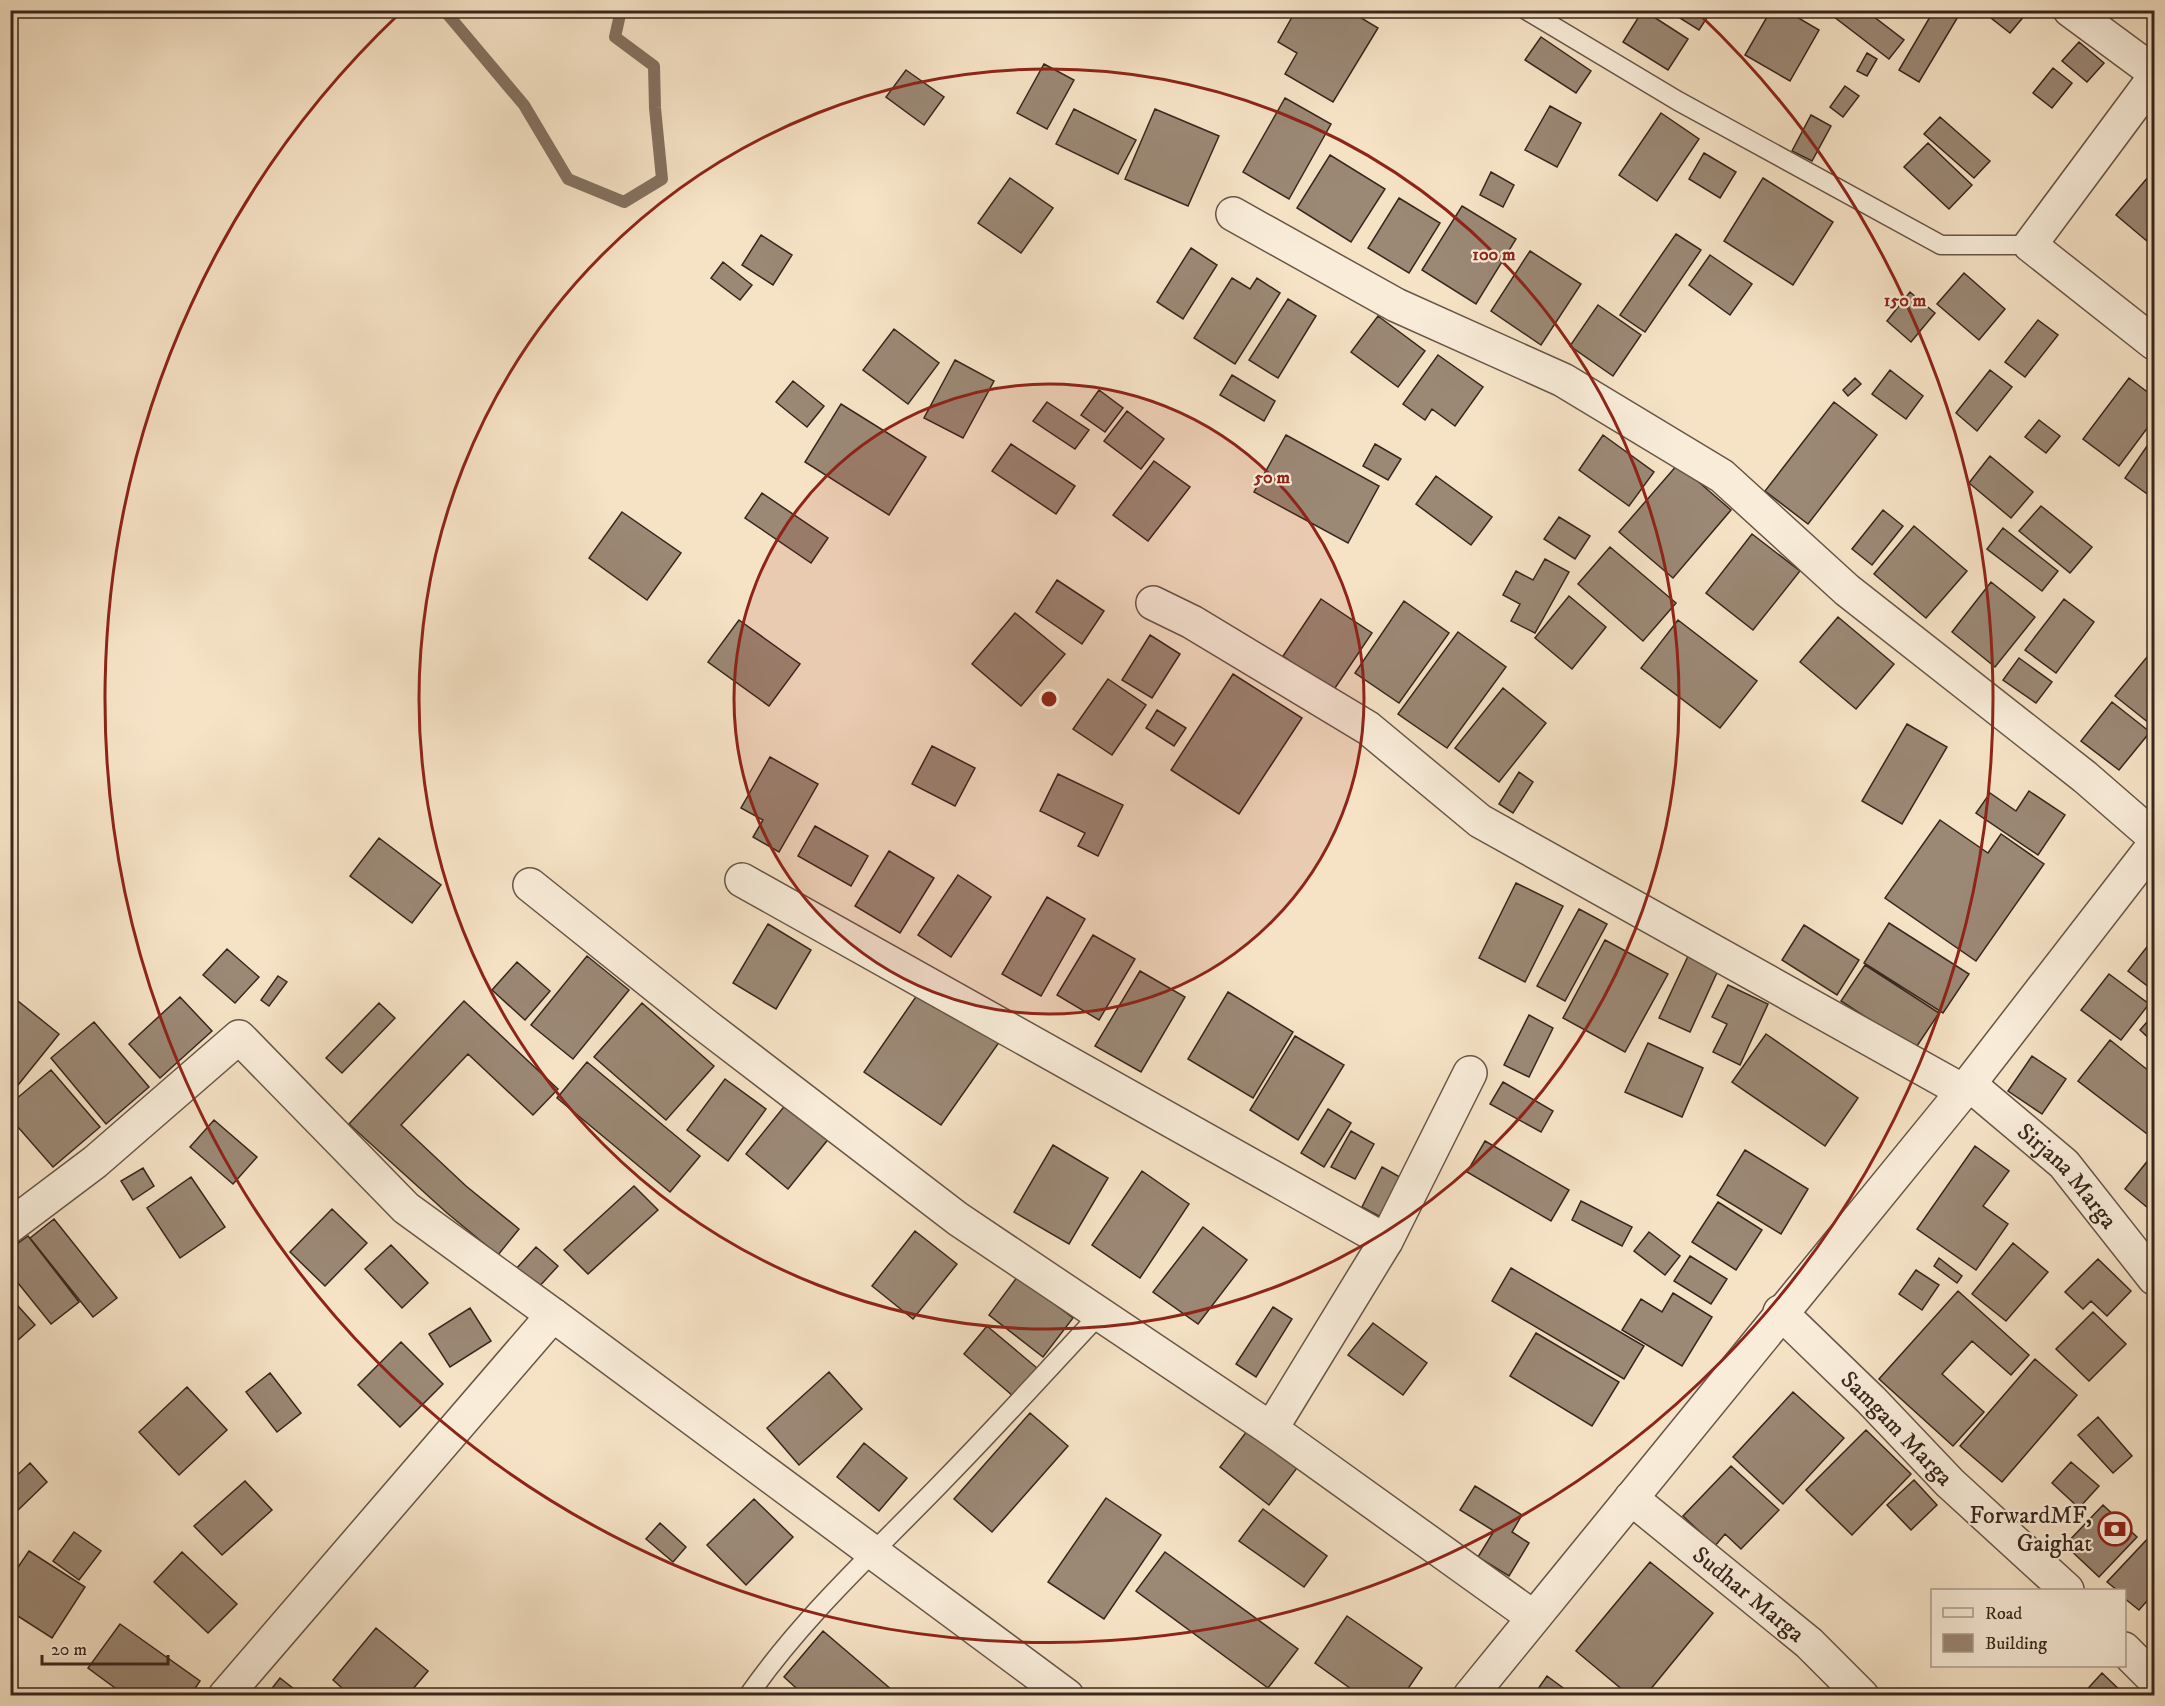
<svg xmlns="http://www.w3.org/2000/svg" width="2165" height="1706" font-family="'IM FELL DW Pica',serif">
  <rect width="100%" height="100%" fill="#f6e3c6"/>
  <filter id="stains"><feTurbulence type="fractalNoise" baseFrequency=".00333" numOctaves="4"/><feColorMatrix values="0 0 0 0 .2 0 0 0 0 .09 0 0 0 0 .02 0 0 0 .5 -.17"/></filter>
  <radialGradient id="worn" r=".72"><stop offset=".6" stop-color="#630" stop-opacity="0"/><stop offset="1" stop-color="#630" stop-opacity=".3"/></radialGradient>
  <g fill="none" stroke-linecap="round" stroke-linejoin="round">
    <!-- stream -->
    <path stroke="#847160" stroke-width="12" d="M444,10L524,105L568,179L624,202L662,179L655,108L654,66L615,37L621,10"/>
  </g>
  <!-- building -->
  <path fill="#9b8875" stroke="#39261d" stroke-width="1.5" d="M1296,10H1348L1378,28L1333,102L1285,74L1297,53L1278,42Z
    M1643,10L1688,39L1668,70L1623,42Z
    M1667,10H1712L1699,30Z
    M1771,10H1785L1819,30L1790,81L1745,55Z
    M1825,10H1865L1904,40L1889,59Z
    M1934,10H1962L1919,82L1899,70Z
    M1996,10H2019L2025,15L2010,33L1991,18Z
    M1541,37L1591,71L1576,93L1525,60Z
    M2079,42L2104,63L2087,82L2062,61Z
    M1867,53L1877,59L1867,76L1857,71Z
    M1044,64L1074,80L1047,129L1017,113Z
    M2053,68L2072,83L2052,108L2033,93Z
    M906,70L944,97L924,125L886,97Z
    M1845,86L1859,96L1843,117L1830,107Z
    M1285,98L1331,124L1289,199L1243,172Z
    M1550,106L1581,123L1557,167L1525,150Z
    M1074,109L1136,140L1118,174L1056,144Z
    M1155,109L1219,136L1188,206L1125,179Z
    M1661,113L1699,139L1657,201L1619,175Z
    M1811,115L1831,126L1812,161L1792,151Z
    M1940,117L1990,161L1974,178L1924,134Z
    M1928,143L1972,185L1949,209L1904,167Z
    M1704,153L1736,172L1720,198L1689,179Z
    M1330,155L1385,189L1351,242L1297,208Z
    M2154,170V247L2116,215Z
    M1491,172L1514,185L1503,207L1480,195Z
    M1010,178L1053,208L1021,253L978,223Z
    M1763,178L1833,222L1793,285L1724,241Z
    M1399,198L1440,223L1409,273L1368,248Z
    M1462,206L1516,239L1476,304L1422,270Z
    M1676,234L1701,250L1645,332L1620,315Z
    M761,235L792,255L773,285L742,265Z
    M1191,248L1217,265L1183,319L1157,302Z
    M1530,251L1581,284L1541,345L1491,311Z
    M1710,255L1752,284L1730,315L1689,285Z
    M723,262L752,285L740,300L711,278Z
    M1964,273L2005,309L1979,340L1937,304Z
    M1232,278L1250,289L1257,278L1280,293L1235,364L1194,338Z
    M1910,292L1935,313L1911,342L1887,321Z
    M1288,299L1316,316L1278,378L1249,360Z
    M1598,305L1641,335L1613,376L1570,346Z
    M1378,316L1425,351L1398,387L1351,352Z
    M2038,320L2058,335L2025,377L2005,362Z
    M894,329L939,363L908,404L863,370Z
    M1438,355L1483,387L1455,426L1432,409L1425,420L1403,404Z
    M955,360L994,381L963,438L924,418Z
    M1890,370L1923,396L1906,419L1872,394Z
    M1990,370L2012,387L1977,431L1956,413Z
    M1232,375L1275,401L1264,421L1220,395Z
    M1855,378L1861,384L1848,396L1843,390Z
    M2129,378L2154,397V419L2119,466L2083,439Z
    M793,381L824,406L807,427L776,402Z
    M1099,390L1123,408L1105,432L1081,415Z
    M1047,402L1089,430L1075,449L1033,421Z
    M1834,402L1877,435L1808,524L1765,491Z
    M841,404L926,457L889,515L805,462Z
    M1127,411L1164,439L1141,469L1104,441Z
    M2039,420L2060,436L2046,453L2025,437Z
    M1286,435L1379,486L1348,543L1254,492Z
    M1603,435L1654,472L1629,506L1579,470Z
    M2154,436V489L2150,496L2125,478Z
    M1011,444L1075,486L1056,514L992,471Z
    M1375,444L1401,459L1388,480L1363,466Z
    M1990,456L2033,492L2011,518L1969,483Z
    M1154,461L1190,487L1148,541L1113,515Z
    M1678,464L1731,510L1673,578L1619,532Z
    M1436,476L1492,517L1471,545L1416,504Z
    M762,493L828,538L811,563L745,518Z
    M2041,506L2092,547L2070,573L2019,531Z
    M1883,510L1903,526L1872,565L1852,549Z
    M622,512L681,553L647,600L589,558Z
    M1559,517L1590,536L1575,559L1544,539Z
    M1914,526L1967,571L1926,618L1874,574Z
    M2003,528L2058,571L2042,591L1987,549Z
    M1752,534L1800,571L1753,630L1706,593Z
    M1610,547L1676,603L1643,641L1578,584Z
    M1545,559L1569,572L1535,633L1511,621L1520,604L1503,595L1516,571L1533,580Z
    M1057,580L1104,611L1082,644L1036,612Z
    M1991,582L2035,617L1995,667L1952,632Z
    M1569,596L1606,627L1572,669L1535,638Z
    M1321,599L1372,633L1333,691L1283,656Z
    M2064,599L2094,622L2056,673L2025,650Z
    M1404,601L1449,633L1399,703L1355,673Z
    M1015,613L1065,654L1021,706L972,664Z
    M1838,617L1894,664L1856,709L1800,662Z
    M739,620L800,664L769,706L708,662Z
    M1678,620L1757,681L1720,728L1641,668Z
    M1458,632L1506,667L1447,748L1398,714Z
    M1150,635L1180,654L1152,698L1122,680Z
    M2147,657L2154,663V727L2115,696Z
    M2019,658L2052,682L2036,703L2003,680Z
    M1233,674L1302,718L1239,814L1171,770Z
    M1108,679L1146,705L1112,755L1073,729Z
    M1503,688L1546,723L1499,782L1455,748Z
    M2112,702L2150,732L2119,770L2081,741Z
    M1157,710L1186,728L1174,746L1146,728Z
    M1907,724L1947,747L1902,824L1862,801Z
    M932,746L975,768L955,806L912,784Z
    M770,757L818,784L779,852L753,837L763,820L741,808Z
    M1519,772L1533,782L1513,813L1499,804Z
    M1058,774L1123,805L1098,856L1078,846L1085,833L1040,811Z
    M2029,791L2065,815L2038,855L1976,813L1990,793L2016,811Z
    M1940,820L1988,853L2001,834L2044,864L1976,961L1885,898Z
    M815,826L868,856L851,886L798,856Z
    M379,838L441,885L412,923L350,876Z
    M889,851L934,878L900,933L855,906Z
    M958,875L991,897L951,957L918,935Z
    M1516,883L1563,906L1525,982L1479,958Z
    M1047,897L1085,919L1041,996L1002,974Z
    M1579,909L1607,924L1565,1001L1537,986Z
    M1889,923L1969,974L1943,1013L1864,963Z
    M768,924L811,950L776,1009L733,983Z
    M1804,925L1859,960L1837,995L1782,960Z
    M1093,935L1135,959L1099,1020L1057,995Z
    M2154,938V991L2128,971Z
    M1605,940L1668,974L1625,1052L1563,1018Z
    M227,949L259,977L235,1003L203,975Z
    M1690,952L1720,966L1690,1032L1659,1018Z
    M587,956L629,990L573,1059L531,1025Z
    M517,962L550,991L525,1020L492,990Z
    M1865,965L1939,1013L1915,1049L1841,1001Z
    M1140,971L1185,997L1141,1072L1095,1046Z
    M2109,974L2149,1004L2121,1040L2081,1010Z
    M278,976L287,982L269,1006L261,1000Z
    M1728,985L1768,1004L1740,1065L1713,1052L1727,1024L1712,1017Z
    M922,988L1000,1041L941,1125L864,1072Z
    M1228,992L1293,1032L1253,1098L1188,1059Z
    M13,997L59,1034L10,1095V1000Z
    M180,997L212,1031L160,1078L129,1044Z
    M464,1001L558,1089L533,1115L468,1054L401,1125L466,1186L519,1229L498,1255L447,1213L349,1124Z
    M379,1003L395,1018L342,1073L326,1058Z
    M642,1003L714,1066L666,1120L594,1057Z
    M2154,1014V1043L2140,1030Z
    M1529,1015L1553,1028L1529,1077L1504,1065Z
    M94,1022L149,1087L106,1124L51,1058Z
    M1766,1034L1858,1098L1825,1146L1732,1082Z
    M1295,1036L1344,1065L1298,1140L1250,1110Z
    M2110,1040L2154,1075V1132L2151,1137L2078,1081Z
    M1648,1043L1703,1068L1682,1117L1625,1092Z
    M2032,1056L2066,1079L2042,1114L2008,1091Z
    M587,1062L700,1156L670,1192L557,1098Z
    M51,1070L100,1127L53,1167L10,1118V1104Z
    M725,1079L766,1109L728,1161L687,1130Z
    M1503,1082L1553,1111L1541,1132L1490,1104Z
    M787,1103L830,1137L788,1189L746,1154Z
    M1328,1109L1351,1123L1324,1167L1301,1153Z
    M214,1120L257,1157L233,1184L190,1147Z
    M1351,1131L1374,1144L1355,1179L1331,1167Z
    M1485,1141L1569,1190L1551,1221L1467,1172Z
    M1053,1145L1108,1178L1069,1244L1014,1212Z
    M1975,1146L2009,1171L1983,1206L2008,1224L1976,1270L1917,1229Z
    M1745,1150L1808,1189L1781,1234L1717,1195Z
    M2154,1153V1213L2125,1189Z
    M1382,1167L1407,1181L1386,1220L1362,1207Z
    M143,1168L154,1186L133,1200L121,1181Z
    M1142,1171L1189,1204L1140,1278L1092,1245Z
    M191,1177L225,1227L180,1258L147,1208Z
    M634,1186L658,1210L588,1274L564,1250Z
    M1581,1201L1632,1227L1622,1246L1572,1220Z
    M1718,1202L1762,1230L1736,1270L1692,1242Z
    M332,1209L367,1243L325,1286L290,1252Z
    M54,1219L117,1298L93,1317L30,1238Z
    M1203,1227L1247,1260L1198,1324L1153,1292Z
    M915,1231L957,1264L913,1319L872,1286Z
    M1649,1232L1680,1256L1665,1275L1634,1251Z
    M28,1236L79,1302L51,1324L10,1273V1249Z
    M2013,1243L2048,1272L2006,1321L1972,1294Z
    M391,1245L428,1283L402,1308L365,1269Z
    M536,1247L558,1266L537,1289L515,1270Z
    M1690,1256L1727,1279L1711,1304L1674,1281Z
    M1939,1258L1962,1276L1957,1283L1934,1266Z
    M2098,1259L2131,1291L2107,1316L2091,1301L2083,1309L2065,1292Z
    M1511,1268L1644,1346L1624,1379L1492,1301Z
    M1916,1270L1939,1285L1922,1310L1899,1294Z
    M1018,1276L1073,1318L1043,1357L989,1315Z
    M1958,1291L2029,1355L2011,1375L1972,1341L1942,1374L1984,1412L1953,1446L1879,1379Z
    M1673,1293L1712,1317L1682,1366L1622,1330L1641,1299L1662,1312Z
    M10,1297L35,1325L10,1347Z
    M1273,1307L1292,1319L1256,1377L1236,1364Z
    M470,1308L491,1341L450,1367L429,1334Z
    M2093,1312L2126,1344L2089,1381L2056,1349Z
    M1373,1323L1427,1363L1403,1395L1348,1355Z
    M987,1326L1037,1368L1013,1396L964,1354Z
    M1536,1333L1619,1382L1592,1426L1510,1376Z
    M401,1342L443,1384L400,1427L358,1385Z
    M2035,1359L2077,1395L2002,1482L1960,1446Z
    M829,1372L862,1409L799,1465L767,1428Z
    M270,1373L301,1413L277,1432L246,1392Z
    M187,1387L227,1430L179,1475L139,1432Z
    M1793,1392L1844,1438L1783,1504L1733,1457Z
    M1030,1413L1068,1446L992,1532L954,1499Z
    M2098,1417L2132,1456L2113,1473L2078,1435Z
    M1866,1430L1911,1474L1852,1535L1806,1490Z
    M1247,1431L1297,1468L1269,1505L1220,1467Z
    M864,1443L907,1478L879,1511L837,1477Z
    M2071,1462L2099,1486L2079,1508L2052,1483Z
    M30,1463L47,1482L13,1515L10,1512V1482Z
    M1731,1466L1779,1510L1741,1549L1725,1534L1715,1546L1683,1516Z
    M1914,1480L1937,1505L1911,1530L1887,1505Z
    M245,1481L272,1510L222,1555L194,1526Z
    M1475,1486L1522,1515L1512,1532L1529,1543L1509,1576L1478,1557L1494,1531L1460,1510Z
    M1106,1498L1161,1535L1104,1619L1048,1582Z
    M754,1499L793,1537L746,1585L707,1545Z
    M2103,1505L2137,1537L2099,1577L2065,1545Z
    M1263,1509L1327,1556L1304,1587L1239,1541Z
    M660,1523L686,1547L673,1562L646,1539Z
    M74,1532L101,1551L79,1580L53,1561Z
    M2154,1532V1593L2139,1610L2124,1598V1590H2117L2107,1582Z
    M29,1551L85,1587L52,1638L10,1611V1579Z
    M182,1552L237,1604L208,1633L154,1582Z
    M1165,1552L1298,1649L1268,1688L1136,1591Z
    M1650,1562L1713,1613L1645,1696H1630L1576,1651Z
    M1347,1616L1422,1668L1403,1696H1361L1315,1663Z
    M120,1624L200,1681L190,1696H126L88,1668Z
    M376,1628L428,1671L407,1696H351L333,1680Z
    M823,1631L899,1696H805L784,1677Z
    M2102,1673L2126,1696H2081Z
    M1547,1676L1574,1696H1533Z
    M280,1678L303,1696H266Z"/>
  <g fill="none" stroke-linecap="round" stroke-linejoin="round">
    <defs>
      <path id="lane" d="M1526,10L1678,101L1941,245H2030
        M748,1696C805,1614 879,1548 947,1477C999,1424 1049,1368 1100,1314"/>
      <g id="street">
        <path d="M2070,10L2154,72"/>
        <path d="M2154,78L2030,245L2154,343"/>
        <path d="M1233,214L1396,305L1563,380L1722,476L1847,590L2085,777L2154,837"/>
        <path d="M1153,603L1192,622L1368,728L1480,821L1963,1091"/>
        <path d="M742,880L1386,1241"/>
        <path d="M530,885L701,1022L958,1219L1271,1429L1533,1617"/>
        <path id="s1" d="M1969,1084L2064,1164L2154,1278"/>
        <path d="M10,1226L95,1162L239,1037L406,1208L553,1315"/>
        <path id="s2" d="M1780,1312L1871,1400L1950,1483L2067,1590"/>
        <path d="M1271,1429L1386,1241L1470,1073"/>
        <path id="s3" d="M1631,1498L1809,1643L1862,1696"/>
        <path d="M2124,1649L2154,1679"/>
        <path d="M225,1696L553,1315L1067,1696"/>
        <path d="M1470,1696L1969,1084L2154,845"/>
      </g>
    </defs>
    <!-- lane casing -->
    <use href="#lane" stroke="#685547" stroke-width="21"/>
    <!-- street casing -->
    <use href="#street" stroke="#685547" stroke-width="36"/>
    <!-- lane -->
    <use href="#lane" stroke="#f9edda" stroke-width="18"/>
    <!-- street -->
    <use href="#street" stroke="#f9edda" stroke-width="33"/>
  </g>
  <!-- distance rings -->
  <circle cx="1049" cy="699" r="315" fill="#8f2418" fill-opacity=".12"/>
  <g fill="none" stroke="#8f2418" stroke-width="3">
    <circle cx="1049" cy="699" r="315"/>
    <circle cx="1049" cy="699" r="630"/>
    <path d="M1699 14A944 944 0 1 1 399 14"/>
  </g>
  <!-- icons -->
  <defs>
    <symbol id="bank-ring" viewBox="-11 -11 22 22"><circle r="9.5" fill="#f9edda" stroke="#8f2418" stroke-width="1.5"/><path d="M-6-4H6V4H-6ZM0-2.3a2.3 2.3 0 1 0 0 4.6a2.3 2.3 0 1 0 0-4.6Z" fill="#8f2418"/></symbol>
  </defs>
  <g fill-rule="evenodd">
    <use href="#bank-ring" x="2096" y="1510" width="38" height="38"/>
  </g>
  <g text-anchor="middle" stroke-width="4.5" stroke-linejoin="round" paint-order="stroke">
    <!-- street labels -->
    <g font-size="24" fill="#39261d" stroke="#f9edda">
      <text dy="8" stroke="none"><textPath href="#s1" startOffset="135">Sirjana Marga</textPath></text>
      <text dy="8" stroke="none"><textPath href="#s2" startOffset="165">Samgam Marga</textPath></text>
      <text dy="8" stroke="none"><textPath href="#s3" startOffset="152">Sudhar Marga</textPath></text>
    </g>
    <!-- poi labels -->
    <g font-size="24" fill="#39261d" stroke="#f9edda" text-anchor="end">
      <text x="2092" y="1523">ForwardMF,<tspan x="2092" dy="28">Gaighat</tspan></text>
    </g>
  </g>
  <circle cx="1049" cy="699" r="9" fill="#8f2418" stroke="#f9edda" stroke-width="3"/>
  <g font-size="18" text-anchor="middle" font-weight="bold" fill="#8f2418" stroke="#f9edda" stroke-width="4.5" stroke-linejoin="round" paint-order="stroke">
    <text x="1494" y="260">100 m</text>
    <text x="1905" y="306">150 m</text>
    <text x="1272" y="483">50 m</text>
  </g>
  <!-- margin -->
  <rect width="2165" height="1706" fill="none" stroke="#f6e3c6" stroke-width="36"/>
  <rect x="12" y="12" width="2141" height="1682" fill="none" stroke="#39261d" stroke-width="3"/>
  <rect x="18" y="18" width="2129" height="1670" fill="none" stroke="#39261d" stroke-width="1.5"/>
  <!-- legend -->
  <rect x="1931" y="1589" width="195" height="78" fill="#f9edda" stroke="#ac9d8e" stroke-width="1.5"/>
  <rect x="1943" y="1608" width="30" height="9" fill="#f9edda" stroke="#ac9d8e" stroke-width="1.5"/>
  <text x="1985" y="1619" font-size="18" fill="#39261d">Road</text>
  <rect x="1943" y="1634" width="30" height="18" fill="#9b8875" stroke="#ac9d8e" stroke-width="1.5"/>
  <text x="1985" y="1649" font-size="18" fill="#39261d">Building</text>
  <!-- scale -->
  <path d="M42 1655v9h126v-9" fill="none" stroke="#39261d" stroke-width="3"/>
  <text x="51" y="1655" font-size="18" fill="#39261d" stroke="#f9edda" stroke-width="4.5" paint-order="stroke">20 m</text>
  <rect width="100%" height="100%" filter="url(#stains)"/>
  <rect width="100%" height="100%" fill="url(#worn)"/>
</svg>
